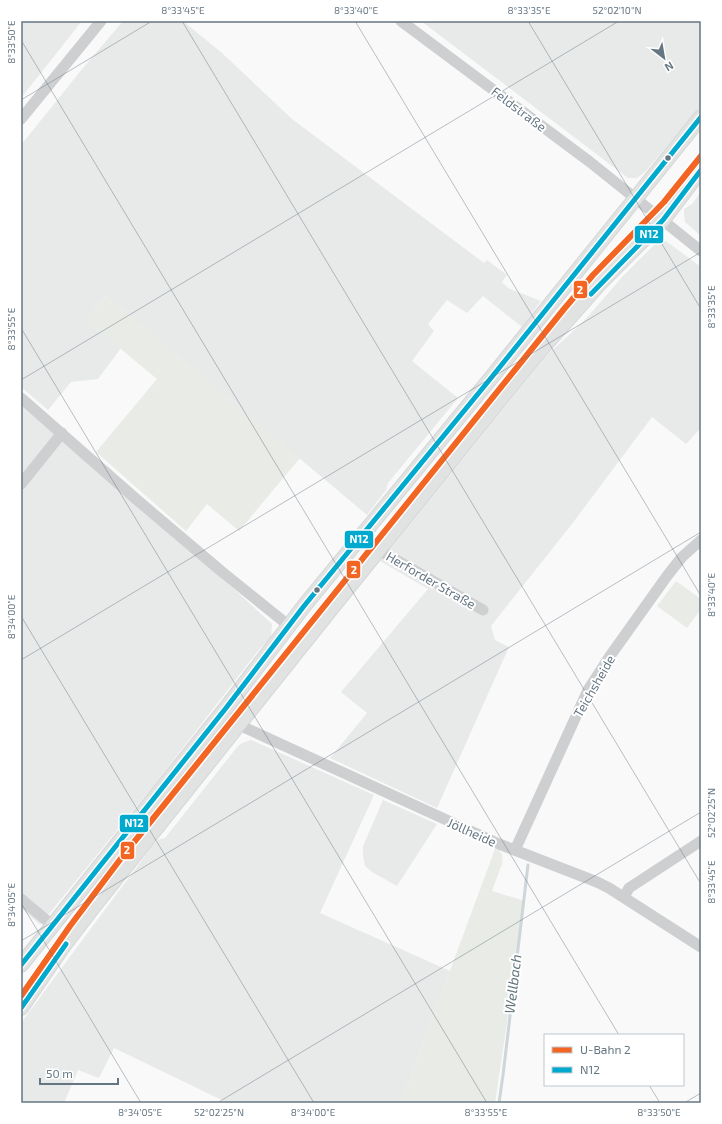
<svg xmlns="http://www.w3.org/2000/svg" width="722" height="1124" font-family="'Exo 2',sans-serif">
  <rect width="100%" height="100%" fill="#f9f9f9"/>
  <!-- built -->
  <path fill="#e8e9e9" d="M21,21H82L21,98Z
    M123,21H183L222,53L292,119L484,263L487,260L507,275L502,282L508,288L541,301L522,327L483,296L467,313L447,300L428,324L434,331L412,361L458,398L388,483L386,490L367,515L106,296L86,320L121,348L98,379L71,382L48,410L21,387V145L83,68Z
    M421,21H701V106L645,172L637,178H628Z
    M701,192V236L685,222L684,216V209L692,204Z
    M666,241L701,267V428L686,444L652,417L572,524L491,626L495,640L509,647L437,808L330,758L367,713L341,692L428,589L380,561L546,356L583,322L624,275L654,245L660,242Z
    M21,406L235,590L272,624L271,637L258,651L158,780L40,925L21,908Z
    M251,740L256,742L374,795L320,913L450,971L401,1103H228L114,1048L99,1078L78,1070L64,1103H21V1023L52,981L153,845L158,840L165,838L238,746L242,743Z
    M383,800L437,824L397,886L372,872L365,866L363,856V846Z"/>
  <!-- green -->
  <path fill="#e8ebe6" d="M106,296L300,458L239,531L207,504L186,531L96,452L157,379L86,320Z
    M676,581L701,599V609L687,628L657,606Z
    M495,849C503,852 503,856 502,864L492,891L525,901L495,1103H401Z"/>
  <g fill="none" stroke-linecap="round" stroke-linejoin="round">
    <!-- stream -->
    <path stroke="#ced6d9" stroke-width="3" d="M499,1103L503,1075L528,865"/>
    <defs>
      <path id="major" d="M21,965L226,708L304,606L491,378L701,117
        M21,1008L62,948L94,906L335,604L520,375L538,353L601,282L663,220L701,170"/>
    </defs>
    <!-- major casing -->
    <use href="#major" stroke="#d5d6d7" stroke-width="16"/>
    <!-- minor -->
    <path stroke="#cecfd0" stroke-width="11" d="M401,21L590,162L701,251
      M21,119L101,21
      M21,398L136,499L221,571L288,625
      M21,484L62,433
      M379,550L483,610
      M239,725L499,844L597,882L609,888L701,947
      M515,850L588,690L610,656L667,576L682,557L701,540
      M624,897L629,888L701,841
      M21,899L52,925"/>
    <!-- major -->
    <use href="#major" stroke="#e1e2e2" stroke-width="14"/>
    <defs>
      <path id="bus-1" d="M591,294L663,220L701,170
        M21,965L226,708L304,606L491,378L701,117
        M21,1008L66,944"/>
    </defs>
    <!-- bus-1 casing -->
    <use href="#bus-1" stroke="#fff" stroke-width="8"/>
    <!-- bus-1 -->
    <use href="#bus-1" stroke="#00a9ce" stroke-width="5"/>
    <defs>
      <path id="metro-1" d="M21,996L70,926L122,857L564,309L593,275L664,202L701,156"/>
    </defs>
    <!-- metro-1 casing -->
    <use href="#metro-1" stroke="#fff" stroke-width="9"/>
    <!-- metro-1 -->
    <use href="#metro-1" stroke="#f26522" stroke-width="6"/>
  </g>
  <!-- ticks -->
  <path fill="none" stroke="#657683" stroke-width="1" stroke-opacity="0.45" d="M182,21L701,884M355,21L701,596M528,21L701,309M21,40L619,1035M21,100L152,21M21,328L487,1103M21,380L619,21M21,616L314,1103M21,660L701,252M21,903L141,1103M21,941L701,532M649,1085L660,1103M217,1103L701,812M684,1103L701,1093"/>
  <!-- markers -->
  <g fill="#657683" stroke="#fff" stroke-width="1.5">
    <circle cx="668" cy="158" r="3.5"/>
    <circle cx="317" cy="590" r="3.5"/>
  </g>
  <g text-anchor="middle" stroke-width="4" stroke-linejoin="round" paint-order="stroke">
    <!-- street labels -->
    <g font-size="13" fill="#657683" stroke="#fff">
      <text transform="translate(519 109) rotate(37)" y="5">Feldstraße</text>
      <text transform="translate(431 580) rotate(30)" y="5">Herforder Straße</text>
      <text transform="translate(594 686) rotate(-60)" y="5">Teichsheide</text>
      <text transform="translate(472 832) rotate(24)" y="5">Jöllheide</text>
    </g>
    <!-- water labels -->
    <g font-size="14" font-style="italic" fill="#60757c" stroke="#fff">
      <text transform="translate(513 984) rotate(-83)" y="5">Wellbach</text>
    </g>
  </g>
  <g stroke="#fff" stroke-width="1.5">
    <rect x="634" y="225" width="30" height="19" rx="4" fill="#00a9ce"/>
    <rect x="573" y="280" width="15" height="19" rx="4" fill="#f26522"/>
    <rect x="344" y="530" width="30" height="19" rx="4" fill="#00a9ce"/>
    <rect x="346" y="560" width="15" height="19" rx="4" fill="#f26522"/>
    <rect x="119" y="814" width="30" height="19" rx="4" fill="#00a9ce"/>
    <rect x="120" y="841" width="15" height="19" rx="4" fill="#f26522"/>
  </g>
  <g font-size="11" text-anchor="middle" font-weight="bold" fill="#fff">
    <text x="649" y="238">N12</text>
    <text x="580" y="294">2</text>
    <text x="359" y="543">N12</text>
    <text x="354" y="574">2</text>
    <text x="134" y="827">N12</text>
    <text x="127" y="854">2</text>
  </g>
  <!-- border -->
  <rect width="722" height="1124" fill="none" stroke="#ffffff" stroke-width="44"/>
  <!-- legend -->
  <rect x="544" y="1034" width="140" height="52" fill="#ffffff" stroke="#c1c8cd"/>
  <rect x="552" y="1047" width="20" height="6" fill="#f26522" stroke="#c1c8cd"/>
  <text x="580" y="1054" font-size="12" fill="#657683">U-Bahn 2</text>
  <rect x="552" y="1067" width="20" height="6" fill="#00a9ce" stroke="#c1c8cd"/>
  <text x="580" y="1074" font-size="12" fill="#657683">N12</text>
  <!-- north arrow -->
  <g transform="translate(664 58) rotate(149)" stroke="#ffffff" stroke-width="3" paint-order="stroke">
  <path d="M0-3L7 15L0 10L-7 15Z" fill="#657683"/>
  <text y="-6" font-size="11" font-weight="bold" text-anchor="middle" fill="#657683">N</text>
  </g>
  <!-- scale -->
  <path d="M40 1078v6h78v-6" fill="none" stroke="#657683" stroke-width="2"/>
  <text x="46" y="1078" font-size="12" fill="#657683" stroke="#ffffff" stroke-width="3" paint-order="stroke">50 m</text>
  <rect x="22" y="22" width="678" height="1080" fill="none" stroke="#657683" stroke-width="1.5"/>
  <g font-size="10" text-anchor="middle" fill="#657683">
    <text x="183" y="14">8°33'45"E</text>
    <text x="356" y="14">8°33'40"E</text>
    <text x="529" y="14">8°33'35"E</text>
    <text x="617" y="14">52°02'10"N</text>
    <text transform="translate(11 42) rotate(-90)" y="4">8°33'50"E</text>
    <text transform="translate(711 307) rotate(-90)" y="4">8°33'35"E</text>
    <text transform="translate(11 329) rotate(-90)" y="4">8°33'55"E</text>
    <text transform="translate(711 595) rotate(-90)" y="4">8°33'40"E</text>
    <text transform="translate(11 617) rotate(-90)" y="4">8°34'00"E</text>
    <text transform="translate(711 813) rotate(-90)" y="4">52°02'25"N</text>
    <text transform="translate(711 882) rotate(-90)" y="4">8°33'45"E</text>
    <text transform="translate(11 905) rotate(-90)" y="4">8°34'05"E</text>
    <text x="140" y="1116">8°34'05"E</text>
    <text x="219" y="1116">52°02'25"N</text>
    <text x="313" y="1116">8°34'00"E</text>
    <text x="486" y="1116">8°33'55"E</text>
    <text x="659" y="1116">8°33'50"E</text>
  </g>
</svg>
